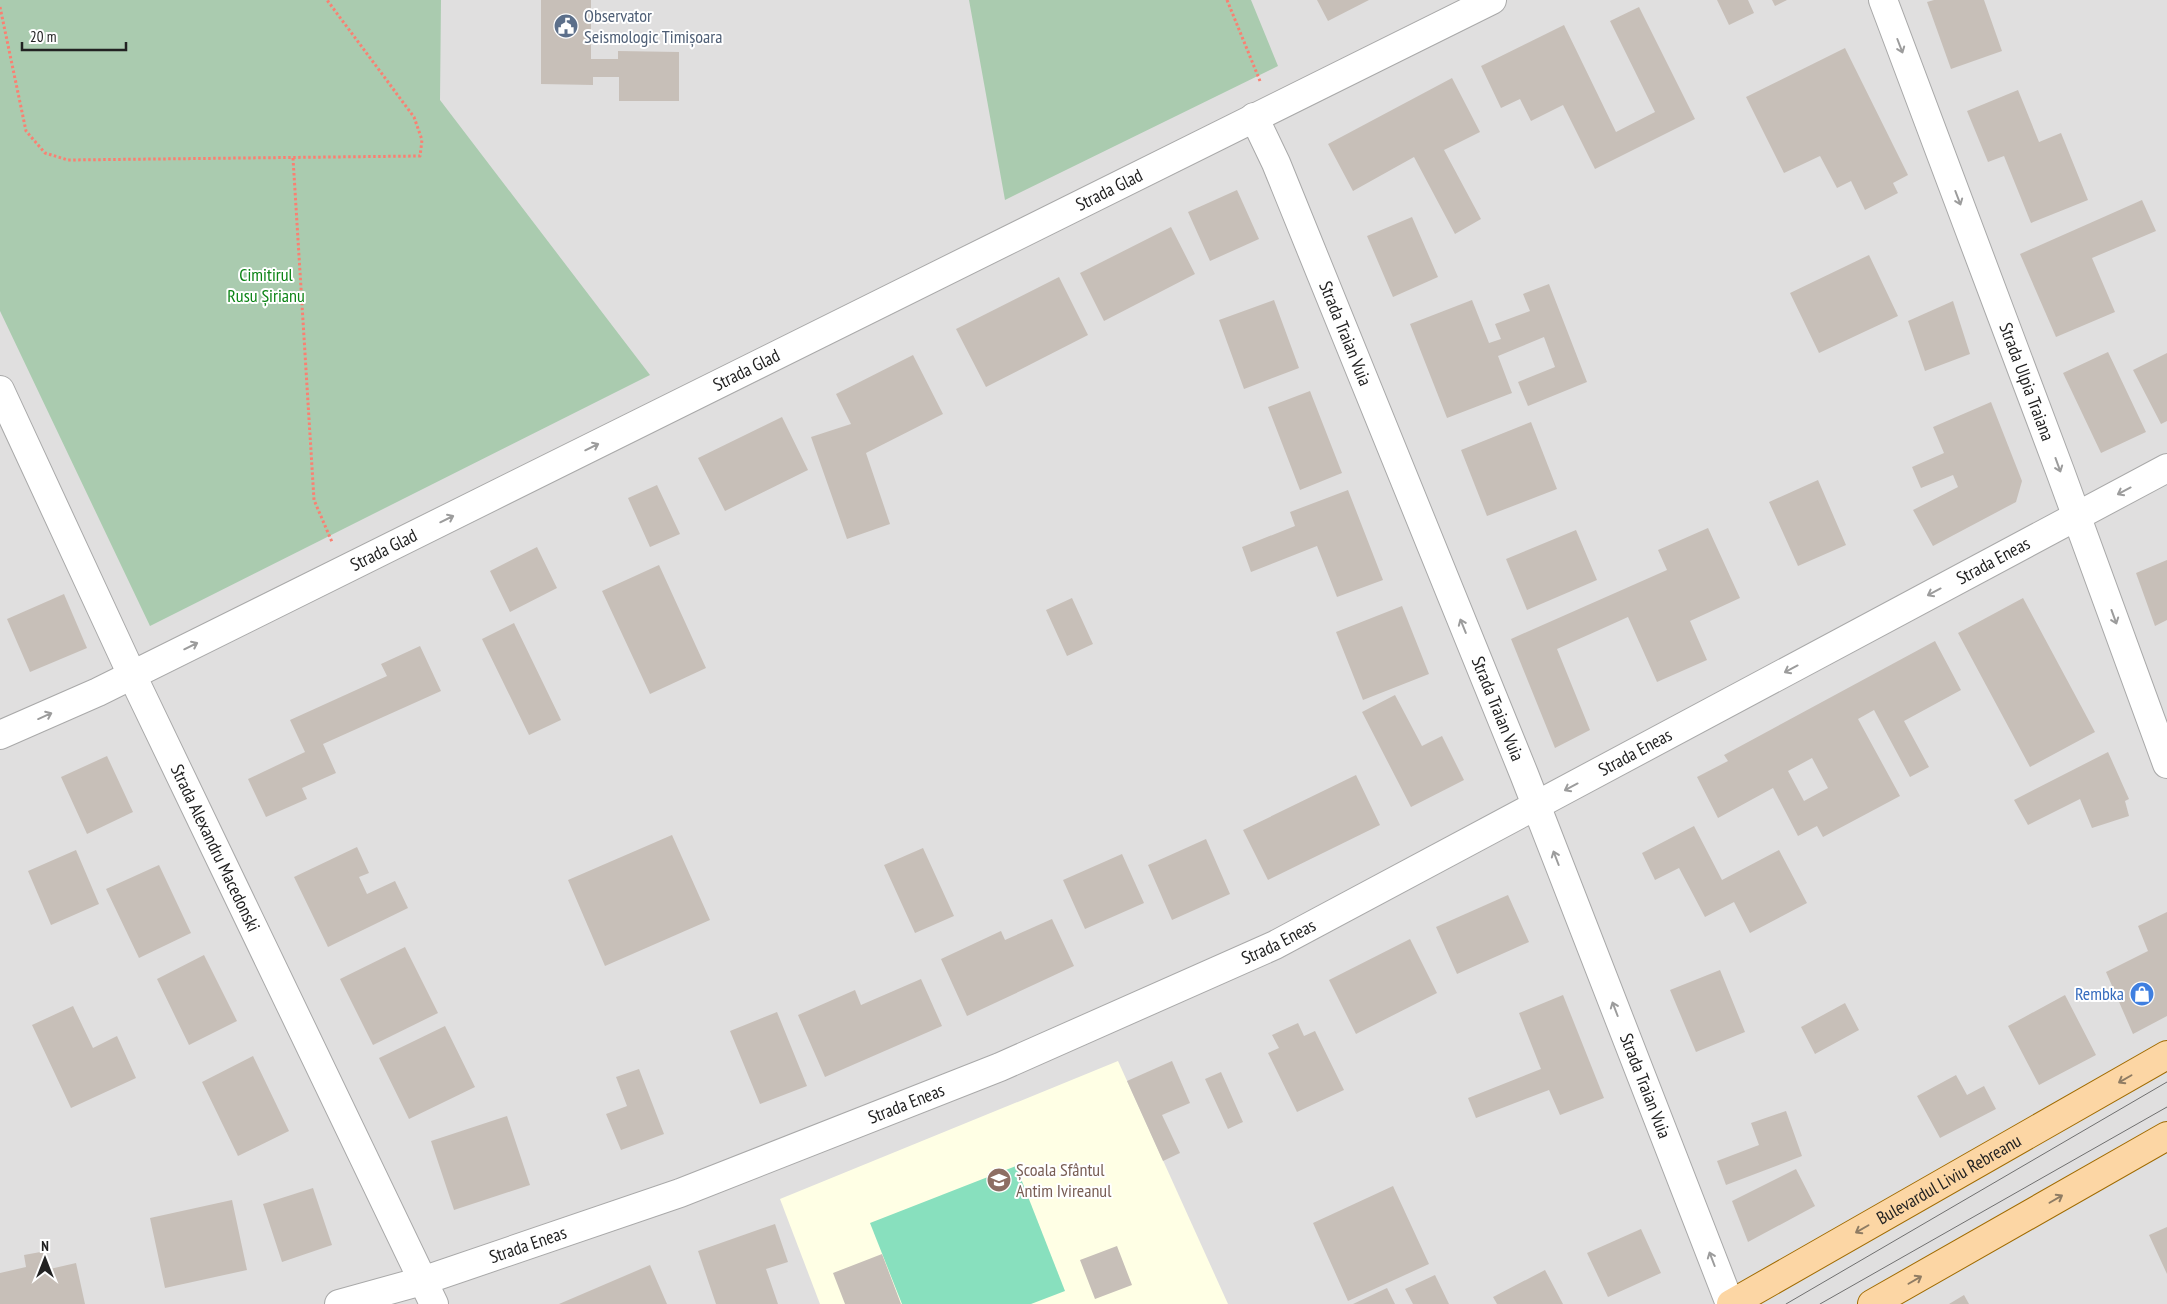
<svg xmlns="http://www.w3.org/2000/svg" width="2167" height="1304" font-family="'PT Sans Narrow',sans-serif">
  <rect width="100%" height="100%" fill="#f2efe9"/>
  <!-- residential -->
  <path fill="#e0dfdf" d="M0,0H2167V1304H0Z"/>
  <!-- education -->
  <path fill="#ffffe5" d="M1118,1061L1228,1304H820L780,1199Z"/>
  <!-- cemetery -->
  <path fill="#aacbaf" d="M0,0H441L440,100L650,375L150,626L0,311Z
    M969,0H1251L1278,66L1005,200Z"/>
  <!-- pitch -->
  <path fill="#88e0be" d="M1016,1166L1065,1291L1031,1304H902L870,1223Z"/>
  <!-- building -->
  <path fill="#c7bfb8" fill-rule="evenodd" d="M541,0H591V59H618V51L679,52V101H619V77H593V85L541,84Z
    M1317,0H1369L1328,21Z
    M1717,0H1748L1754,13L1729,25Z
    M1772,0H1787L1775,6Z
    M1934,0H1984L2002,51L1951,69L1927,2Z
    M1639,7L1695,119L1595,169L1563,105L1531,121L1520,99L1501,108L1481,66L1564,25L1616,132L1655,112L1610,21Z
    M1845,48L1908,175L1893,183L1898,193L1865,210L1851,181L1837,188L1820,156L1784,173L1746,97Z
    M1452,78L1480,132L1444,150L1481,219L1455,234L1414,157L1353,191L1328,144Z
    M2018,90L2039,142L2061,133L2088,200L2031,223L2004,156L1988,162L1967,111Z
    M1237,190L1259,239L1210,261L1188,212Z
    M2142,200L2156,231L2092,258L2115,312L2056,337L2020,254Z
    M1412,217L1438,277L1393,297L1367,236Z
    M1171,227L1195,274L1104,321L1080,273Z
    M1869,255L1898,316L1819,353L1790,293Z
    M1059,277L1088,335L986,387L956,329Z
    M1549,284L1587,382L1528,406L1518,382L1555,367L1544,337L1498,356L1512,393L1447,418L1410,324L1472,300L1489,343L1501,339L1495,324L1530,311L1523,294Z
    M1274,300L1299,368L1244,389L1219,320Z
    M1953,301L1970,354L1925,371L1908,321Z
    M2108,352L2146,432L2101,453L2063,373Z
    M2167,353V421L2161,424L2133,370Z
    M913,355L943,414L866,453L890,524L847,539L811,437L851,424L836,394Z
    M1310,391L1342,473L1300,490L1268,407Z
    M1991,402L2022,481L2016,502L1933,546L1913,510L1958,487L1953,475L1921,488L1912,467L1944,453L1933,427Z
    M782,417L808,470L725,511L698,458Z
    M1531,422L1557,489L1487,516L1461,450Z
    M1818,480L1846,545L1798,566L1769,502Z
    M657,485L680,534L650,547L628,498Z
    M1348,490L1383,580L1337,597L1317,546L1251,572L1242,547L1295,526L1290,512Z
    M1708,528L1740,598L1690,621L1707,660L1657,682L1628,617L1557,649L1590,730L1555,748L1511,639L1667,570L1658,550Z
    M1576,530L1597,580L1527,610L1506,559Z
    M537,547L557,588L510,612L490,571Z
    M2167,560V620L2155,626L2136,573Z
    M659,565L706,668L650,694L602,591Z
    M64,594L87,648L30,672L7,619Z
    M1072,598L1093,644L1067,656L1046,610Z
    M2023,598L2095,732L2030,767L1958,633Z
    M1402,606L1429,674L1363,700L1336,632Z
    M514,623L561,720L529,735L482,639Z
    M1935,641L1961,690L1904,721L1929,767L1910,777L1874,710L1858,719L1900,796L1823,837L1817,826L1798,836L1773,788L1718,818L1697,777L1728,761L1724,755ZM1812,758L1828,788L1804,801L1788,771Z
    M420,646L441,691L323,744L336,773L302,788L307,799L266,817L248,779L305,752L290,720L387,676L381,664Z
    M1395,695L1422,746L1442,736L1464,780L1411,807L1362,712Z
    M2108,752L2129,799L2125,801L2129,816L2092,828L2080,799L2028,825L2014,800Z
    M107,756L133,812L87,834L61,777Z
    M1356,775L1380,825L1268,880L1243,830Z
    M1694,826L1722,880L1779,850L1807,903L1750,933L1734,902L1705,917L1679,868L1655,880L1642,853Z
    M672,835L710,920L605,966L568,880Z
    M1206,839L1230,894L1172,920L1148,865Z
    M357,847L369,873L359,877L367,894L395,881L408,908L328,947L294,877Z
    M923,848L954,916L915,933L884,865Z
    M76,850L99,904L51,925L28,871Z
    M1122,854L1144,903L1085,929L1063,880Z
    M159,865L191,933L139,958L106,889Z
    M1508,895L1529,942L1457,974L1436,927Z
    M2167,912V1016L2133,1034L2106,972L2148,951L2138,926Z
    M1052,919L1074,966L967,1016L941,959L1001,931L1005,940Z
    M1410,939L1437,993L1356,1034L1329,980Z
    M405,947L438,1013L373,1045L340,979Z
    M204,955L237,1021L189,1045L157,979Z
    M1720,970L1745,1032L1696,1052L1670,990Z
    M921,979L942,1026L825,1077L798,1015L855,990L861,1005Z
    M1563,995L1604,1098L1560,1115L1549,1090L1476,1118L1468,1098L1541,1069L1519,1013Z
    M2065,995L2096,1055L2039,1085L2008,1026Z
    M1845,1003L1859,1030L1815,1054L1801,1027Z
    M73,1006L93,1048L117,1036L136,1078L71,1108L32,1025Z
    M777,1012L807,1086L760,1104L730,1031Z
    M1298,1023L1304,1036L1315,1031L1344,1090L1297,1112L1268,1053L1279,1048L1272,1035Z
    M445,1026L475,1087L409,1119L379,1058Z
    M253,1056L289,1131L238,1156L202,1082Z
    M1172,1061L1190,1103L1162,1115L1180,1153L1163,1161L1127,1081Z
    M639,1069L664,1134L621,1150L606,1114L627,1106L616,1077Z
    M1221,1072L1243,1122L1228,1129L1205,1079Z
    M1956,1075L1967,1095L1984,1086L1996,1109L1940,1138L1917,1096Z
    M1786,1111L1802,1156L1726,1185L1717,1161L1759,1145L1751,1123Z
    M507,1116L530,1185L454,1210L431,1141Z
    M1796,1169L1815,1206L1748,1242L1732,1201Z
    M1393,1186L1429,1264L1348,1301L1313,1223Z
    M313,1188L332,1245L282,1262L263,1204Z
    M232,1200L247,1270L165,1288L150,1218Z
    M775,1224L788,1262L766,1269L778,1304H716L698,1251Z
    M2167,1227V1274L2149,1235Z
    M1641,1229L1661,1273L1608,1297L1587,1253Z
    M1117,1246L1132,1285L1095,1299L1080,1260Z
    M46,1251L50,1269L76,1263L85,1304H0V1273L26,1267L24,1255Z
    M882,1254L901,1304H845L833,1273Z
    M650,1265L667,1304H559Z
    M1545,1270L1563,1304H1497L1493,1297Z
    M1435,1275L1449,1304H1413L1405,1289Z
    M1387,1288L1395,1304H1353Z
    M1964,1295L1969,1304H1949Z"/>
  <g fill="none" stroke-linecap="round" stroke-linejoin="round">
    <defs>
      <g id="minor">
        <path id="s1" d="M1883,0L2060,471L2167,764"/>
        <path id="s2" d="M1254,117L1276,163L1524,774L1730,1304"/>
        <path id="s3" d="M0,390L132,675L434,1304"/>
        <path id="s4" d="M0,735L98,692L1492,0"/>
        <path id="s5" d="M339,1304L422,1281L680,1193L1000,1067L1275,945L2167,468"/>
      </g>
      <g id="primary">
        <path id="s6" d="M1731,1304L2167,1055"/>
        <path d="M1872,1304L2167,1136"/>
      </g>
    </defs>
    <!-- minor casing -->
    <use href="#minor" stroke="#a9a9a9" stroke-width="30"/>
    <!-- primary casing -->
    <use href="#primary" stroke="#a06b00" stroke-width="30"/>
    <!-- path -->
    <path stroke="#fa8072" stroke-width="3" stroke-dasharray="2.5 2.5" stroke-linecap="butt" d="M1227,0L1260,81
      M0,7L26,131L45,153L68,160L420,156L422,140L414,117L327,0
      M293,158L314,500L332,542"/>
    <!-- minor -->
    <use href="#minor" stroke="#fff" stroke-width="28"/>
    <!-- primary -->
    <use href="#primary" stroke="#fcd6a4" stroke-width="28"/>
    <!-- tram -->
    <path stroke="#707070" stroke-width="1" d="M1786,1304L2167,1082
      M1820,1304L2167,1107"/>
  </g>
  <!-- one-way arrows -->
  <defs><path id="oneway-shaft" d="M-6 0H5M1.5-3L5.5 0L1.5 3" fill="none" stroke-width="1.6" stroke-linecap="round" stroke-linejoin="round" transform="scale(1.25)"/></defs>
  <g stroke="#9c9c9c">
    <use href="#oneway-shaft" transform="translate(1900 46) rotate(69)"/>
    <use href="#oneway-shaft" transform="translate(1958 198) rotate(69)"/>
    <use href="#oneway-shaft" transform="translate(592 447) rotate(-26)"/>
    <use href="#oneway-shaft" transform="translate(2058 465) rotate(70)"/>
    <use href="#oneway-shaft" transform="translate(2124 491) rotate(152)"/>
    <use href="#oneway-shaft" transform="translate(447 519) rotate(-26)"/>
    <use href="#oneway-shaft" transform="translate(1934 592) rotate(152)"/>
    <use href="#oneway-shaft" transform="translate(2114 617) rotate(70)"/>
    <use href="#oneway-shaft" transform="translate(1463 626) rotate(-112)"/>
    <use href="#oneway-shaft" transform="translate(191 646) rotate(-26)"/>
    <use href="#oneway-shaft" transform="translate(1791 669) rotate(152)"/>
    <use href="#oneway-shaft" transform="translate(45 716) rotate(-24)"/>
    <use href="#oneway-shaft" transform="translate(1571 787) rotate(152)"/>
    <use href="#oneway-shaft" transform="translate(1556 858) rotate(-111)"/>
    <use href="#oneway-shaft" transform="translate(1615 1009) rotate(-111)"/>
    <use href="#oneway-shaft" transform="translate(1712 1259) rotate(-111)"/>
  </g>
  <g stroke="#8f7c63">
    <use href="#oneway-shaft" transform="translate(2125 1079) rotate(150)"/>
    <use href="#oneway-shaft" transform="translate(2056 1199) rotate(-30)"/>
    <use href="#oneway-shaft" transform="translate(1862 1229) rotate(150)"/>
    <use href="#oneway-shaft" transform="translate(1915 1280) rotate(-30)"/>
  </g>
  <!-- icons -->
  <defs>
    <symbol id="civic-disc" viewBox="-11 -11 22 22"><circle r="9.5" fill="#5c6f8a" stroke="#fff"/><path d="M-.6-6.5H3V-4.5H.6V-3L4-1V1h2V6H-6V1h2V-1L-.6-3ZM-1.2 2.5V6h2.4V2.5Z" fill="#fff"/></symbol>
    <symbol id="shop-disc" viewBox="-11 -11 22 22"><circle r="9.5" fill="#3f7fe0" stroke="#fff"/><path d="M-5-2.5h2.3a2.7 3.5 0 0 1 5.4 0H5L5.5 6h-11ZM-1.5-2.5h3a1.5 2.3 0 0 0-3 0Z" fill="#fff"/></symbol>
    <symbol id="school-disc" viewBox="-11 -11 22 22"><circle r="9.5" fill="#8d6e63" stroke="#fff"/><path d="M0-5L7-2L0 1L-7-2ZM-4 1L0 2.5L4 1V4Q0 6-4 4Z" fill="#fff"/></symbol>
  </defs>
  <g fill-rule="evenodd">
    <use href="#civic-disc" x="552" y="12" width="28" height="28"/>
    <use href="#shop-disc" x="2128" y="980" width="28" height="28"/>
    <use href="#school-disc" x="985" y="1166" width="28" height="28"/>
  </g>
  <g text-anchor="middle" stroke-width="4" stroke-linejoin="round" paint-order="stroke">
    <!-- service labels -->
    <g font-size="18" fill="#4e5e75" stroke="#fff" text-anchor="start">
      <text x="584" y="22">Observator<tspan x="584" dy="21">Seismologic Timișoara</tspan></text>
    </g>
    <!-- street labels -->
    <g font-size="18" fill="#222" stroke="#fff">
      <text dy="6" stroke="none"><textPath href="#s4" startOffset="1236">Strada Glad</textPath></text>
      <text dy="6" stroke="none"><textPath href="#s2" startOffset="235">Strada Traian Vuia</textPath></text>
      <text dy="6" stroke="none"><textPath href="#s4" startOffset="831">Strada Glad</textPath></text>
      <text dy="6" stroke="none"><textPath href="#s1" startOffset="408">Strada Ulpia Traiana</textPath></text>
      <text dy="6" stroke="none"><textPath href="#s4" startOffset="426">Strada Glad</textPath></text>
      <text dy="6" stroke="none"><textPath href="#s5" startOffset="1818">Strada Eneas</textPath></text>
      <text dy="6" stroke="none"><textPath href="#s2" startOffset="640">Strada Traian Vuia</textPath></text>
      <text dy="6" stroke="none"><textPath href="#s5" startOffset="1412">Strada Eneas</textPath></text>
      <text dy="6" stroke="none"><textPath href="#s3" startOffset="506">Strada Alexandru Macedonski</textPath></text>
      <text dy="6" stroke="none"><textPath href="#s5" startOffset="1008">Strada Eneas</textPath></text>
      <text dy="6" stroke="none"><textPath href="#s2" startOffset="1045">Strada Traian Vuia</textPath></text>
      <text dy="6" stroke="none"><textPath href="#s5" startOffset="602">Strada Eneas</textPath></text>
      <text dy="6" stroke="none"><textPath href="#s6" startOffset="251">Bulevardul Liviu Rebreanu</textPath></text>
      <text dy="6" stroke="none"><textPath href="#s5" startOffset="198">Strada Eneas</textPath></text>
    </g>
    <!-- park labels -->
    <g font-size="18" fill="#0c8416" stroke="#fff">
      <text x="266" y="281">Cimitirul<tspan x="266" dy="21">Rusu Șirianu</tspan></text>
    </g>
    <!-- shop labels -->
    <g font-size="18" fill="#366cbe" stroke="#fff" text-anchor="end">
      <text x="2124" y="1000">Rembka</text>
    </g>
    <!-- education labels -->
    <g font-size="18" fill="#785e54" stroke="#fff" text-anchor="start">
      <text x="1016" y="1176">Școala Sfântul<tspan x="1016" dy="21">Antim Ivireanul</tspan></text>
    </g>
  </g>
  <!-- north arrow -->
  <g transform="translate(45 1259)" stroke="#ffffff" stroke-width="4" paint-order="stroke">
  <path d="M0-4L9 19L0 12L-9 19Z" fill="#222222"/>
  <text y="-8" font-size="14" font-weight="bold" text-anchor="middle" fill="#222222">N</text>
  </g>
  <!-- scale -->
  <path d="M22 42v8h104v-8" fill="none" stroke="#222222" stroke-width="2.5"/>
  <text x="30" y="42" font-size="15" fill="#222222" stroke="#ffffff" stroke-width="4" paint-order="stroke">20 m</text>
</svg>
